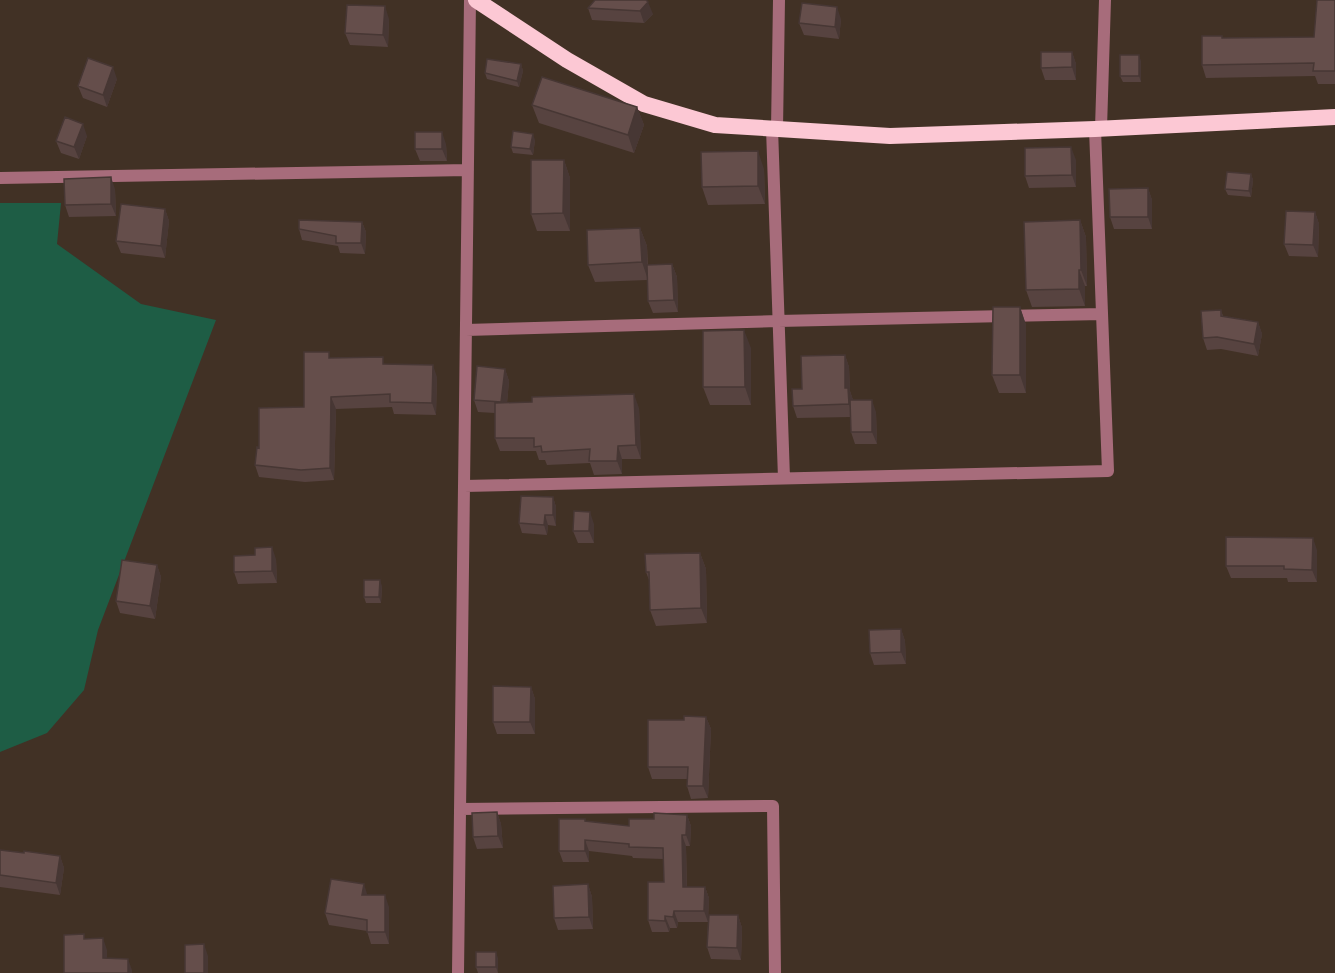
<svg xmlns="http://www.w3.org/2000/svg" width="1335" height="973" font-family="'IBM Plex Serif',serif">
  <rect width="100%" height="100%" fill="#413125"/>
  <!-- green -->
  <path fill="#1e5d45" d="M0,203H61L57,244L141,304L216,320L98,630L84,690L47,733L0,752Z"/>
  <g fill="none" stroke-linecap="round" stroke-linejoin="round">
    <!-- minor -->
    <path stroke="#a76c7b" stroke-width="12" d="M772,128L784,478
      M1101,128L1105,0
      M777,129L779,0
      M0,178L468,170
      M466,330L778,321L1102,314
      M464,486L1108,471L1095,129
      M460,809L773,806L775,973
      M458,973L470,0"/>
    <!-- trunk -->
    <path stroke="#fcc8d4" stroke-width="16" d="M476,0L567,60L644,104L715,125L890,136L1095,129L1335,117"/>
  </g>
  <!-- wall -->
  <path fill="#574340" d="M595,0L653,14L644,23L592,20L588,8Z
    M1335,0V84H1318L1315,76L1206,78L1202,65L1222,38L1314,37Z
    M389,19L388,47L350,45L345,33Z
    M841,19L839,39L804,35L799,23Z
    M1072,52L1076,64V80H1045L1041,68Z
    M1141,61V82H1123L1120,76Z
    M521,64L523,71L519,87L487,79L485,73Z
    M117,79L107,107L83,98L78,86Z
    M532,105L637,107L644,125L634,153L539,123Z
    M87,136L79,159L61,153L56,141Z
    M535,140L533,155L513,153L511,147Z
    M446,144L447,161H420L415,149Z
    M564,160L570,178V231H537L531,214Z
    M1076,160V187L1029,188L1025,176Z
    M764,169L765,204L708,205L702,187Z
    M1251,174L1253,180L1251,197L1228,195L1225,189Z
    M1148,188L1152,200V229H1114L1110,217Z
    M115,189L116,216L69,217L65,205Z
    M165,209L169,221L165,258L121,253L116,241Z
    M1315,212L1319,224L1318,257L1289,256L1284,244Z
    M1080,220L1086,237L1087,286H1085V306L1032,307L1026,290Z
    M362,222L366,232L365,254L340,253L338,246L302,240L299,229Z
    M640,228L647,246L648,265L672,264L677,277L678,312L653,313L648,301L647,280L595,282L588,265Z
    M1020,307L1026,325V393H999L992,375Z
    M1221,310L1223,316L1258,322L1262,334L1258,356L1221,349L1207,350L1203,338Z
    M751,348V405H710L703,387Z
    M845,355L849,367L850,391L853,400L876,412L877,444H855L851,432V417L797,418L793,406L802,389Z
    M332,358L386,364L437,377L436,415L394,414L392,407L336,409L334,480L305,482L259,477L255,465L304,407Z
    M505,369L509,381L507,403L639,408L641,459H622V474L594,475L590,463L547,465L545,460H539L536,451H500L495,438V413L478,412L474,400Z
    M553,497L556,507V526L548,525L547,535L522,533L519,523Z
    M594,524V543H578L573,531Z
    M1317,550V582H1288L1287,578H1231L1226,566Z
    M700,553L706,569L707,623L656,626L650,610L649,580L646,572Z
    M276,559L277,583L238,584L234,572Z
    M157,565L161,577L155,619L120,613L116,601Z
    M382,586L381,603H366L364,597Z
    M901,629L905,641L906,664L874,665L870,653Z
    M531,687L535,699V734H497L493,722Z
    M706,717L711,729L708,798L691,799L687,786V779H652L648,767L684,720Z
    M497,812L501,824L503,848L477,849L473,837Z
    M687,815L691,826L690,846H686L687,887H705L709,898L708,919L738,915L742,928L741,960L711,959L707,947L708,922H678L677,928H670L669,932H652L648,920L664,882L663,859L633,858L632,856L589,851V862H563L559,851L585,819L586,821L629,826L654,819Z
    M0,850L60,856L64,868L60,895L0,887Z
    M588,884L592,897L593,929L558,930L554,918Z
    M368,895L389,907V944H371L367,931L329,925L325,913Z
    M498,958V973H478L476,967Z"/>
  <!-- shaded-wall -->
  <path fill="#473734" d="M648,2L653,14L644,23L640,11Z
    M385,6L389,19L388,47L383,35Z
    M837,7L841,19L839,39L835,27Z
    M1072,52L1076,64V80L1072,67Z
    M1139,55L1141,61V82L1139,76Z
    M521,64L523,71L519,87L517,81Z
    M113,67L117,79L107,107L103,95Z
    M637,107L644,125L634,153L628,135Z
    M83,124L87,136L79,159L74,147Z
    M442,132L446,144L447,161L442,149Z
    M533,134L535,140L533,155L530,149Z
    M1071,147L1076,160V187L1072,175Z
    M758,151L764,169L765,204L758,186Z
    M564,160L570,178V231L563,213Z
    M1251,174L1253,180L1251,197L1249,191Z
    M111,177L115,189L116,216L111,204Z
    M1148,188L1152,200V229L1148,217Z
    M165,209L169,221L165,258L161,246Z
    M1315,212L1319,224L1318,257L1313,245Z
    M1080,220L1086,237L1087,286L1081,270Z
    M362,222L366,232L365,254L361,243Z
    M640,228L647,246L648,280L642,262Z
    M672,264L677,277L678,312L674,300Z
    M1079,270L1085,286V306L1079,289Z
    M1020,307L1026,325V393L1020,375Z
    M1258,322L1262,334L1258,356L1254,344Z
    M744,330L751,348V405L745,387Z
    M845,355L849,367L850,391L853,400V417L849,404L845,388Z
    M433,365L437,377L436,415L432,403Z
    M505,369L509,381L506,414L501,402Z
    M634,394L639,408L641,459L636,445Z
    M331,397L336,409L334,480L330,468Z
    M872,400L876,412L877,444L872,432Z
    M618,446L622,459V474L617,461Z
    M553,497L556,507V526L553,515Z
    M590,512L594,524V543L589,531Z
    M545,515L548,525L547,535L544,525Z
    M1313,538L1317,550V582L1312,570Z
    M272,547L276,559L277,583L272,571Z
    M700,553L706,569L707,623L701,608Z
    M157,565L161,577L155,619L150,606Z
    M380,580L382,586L381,603L379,597Z
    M901,629L905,641L906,664L901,652Z
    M531,687L535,699V734L530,722Z
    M706,717L711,729L708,798L703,786Z
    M497,812L501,824L503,848L498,836Z
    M687,815L691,826L690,846L686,835Z
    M682,835L686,846L687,898L683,887Z
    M585,840L589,851V862L585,851Z
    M60,856L64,868L60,895L56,883Z
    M364,884L368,897L362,895Z
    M588,884L592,897L593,929L589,917Z
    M705,887L709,898L708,922L704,911Z
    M385,895L389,907V944L385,932Z
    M674,911L678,922L677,928L673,917Z
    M738,915L742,928L741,960L737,948Z
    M665,916L670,928L669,932L665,921Z
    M103,938L107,950V970L103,958Z
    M204,944L208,956V973H204Z
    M496,952L498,958V973L496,967Z
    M128,959L132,970V973H128Z"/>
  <!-- building -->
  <path fill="#654e4b" stroke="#473734" stroke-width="1.5" d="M595,0H646L648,2L640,11L588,8Z
    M1317,0H1335V71H1313L1314,63L1202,65V36H1222V38L1314,37Z
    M802,3L837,7L835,27L799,23Z
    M347,5L385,6L383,35L345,33Z
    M1041,52H1072V67L1041,68Z
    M1120,55H1139V76H1120Z
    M88,58L113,67L103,95L78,86Z
    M487,59L521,64L517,81L485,73Z
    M542,77L637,107L628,135L532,105Z
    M65,117L83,124L74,147L56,141Z
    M513,131L533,134L530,149L511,147Z
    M415,132H442V149H415Z
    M1071,147L1072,175L1025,176V148Z
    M758,151V186L702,187L701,152Z
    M531,160H564L563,213L531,214Z
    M1227,172L1251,174L1249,191L1225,189Z
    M111,177V204L65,205L64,179Z
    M1148,188V217H1110L1109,189Z
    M121,204L165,209L161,246L116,241Z
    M1286,211L1315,212L1313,245L1284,244Z
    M299,220L362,222L361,243H336V236L299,229Z
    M1080,220L1081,270H1079V289L1026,290L1024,222Z
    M640,228L642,262L588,265L587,230Z
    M672,264L674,300L648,301L647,265Z
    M993,307H1020V375H992Z
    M1221,310V316L1258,322L1254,344L1217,337L1203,338L1201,311Z
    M744,330L745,387H703V331Z
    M304,352H329V358L383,357V364L433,365L432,403L390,402V394L331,397L330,468L301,470L255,465L257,447L259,448V408L304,407Z
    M845,355V388H848L849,404L793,406L792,389H802L801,356Z
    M477,366L505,369L501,402L474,400Z
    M634,394L636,445L618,446L617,461H589L590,449L542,452L541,446L534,447V438H495V403L532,402V397Z
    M850,400H872V432H851Z
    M521,496L553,497V515H545L544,525L519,523Z
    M574,511L590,512L589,531H573Z
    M1226,537L1313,538L1312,570L1284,569V566H1226Z
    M272,547V571L234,572V556L255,555V548Z
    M700,553L701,608L650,610L649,572H646L645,554Z
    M122,560L157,565L150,606L116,601Z
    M364,580H380L379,597H364Z
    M901,629V652L870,653L869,630Z
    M493,686L531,687L530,722H493Z
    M684,716L706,717L703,786H687L688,767H648V720H684Z
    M497,812L498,836L473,837L472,813Z
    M654,813L687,815L686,835H682L683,887H705L704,911H674L673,917L665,916V921L648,920V882H664L663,848L629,847V844L585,840V851H559V819H585V821L629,826V819H654Z
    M0,850L24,853V851L60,856L56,883L0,875Z
    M331,879L364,884L362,895H385V932H367V920L325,913Z
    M588,884L589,917L554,918L553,886Z
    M709,915H738L737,948L707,947Z
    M84,934V939L103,938V958L128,959V973H64V935Z
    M204,944V973H185V945Z
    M476,952H496V967H476Z"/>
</svg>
